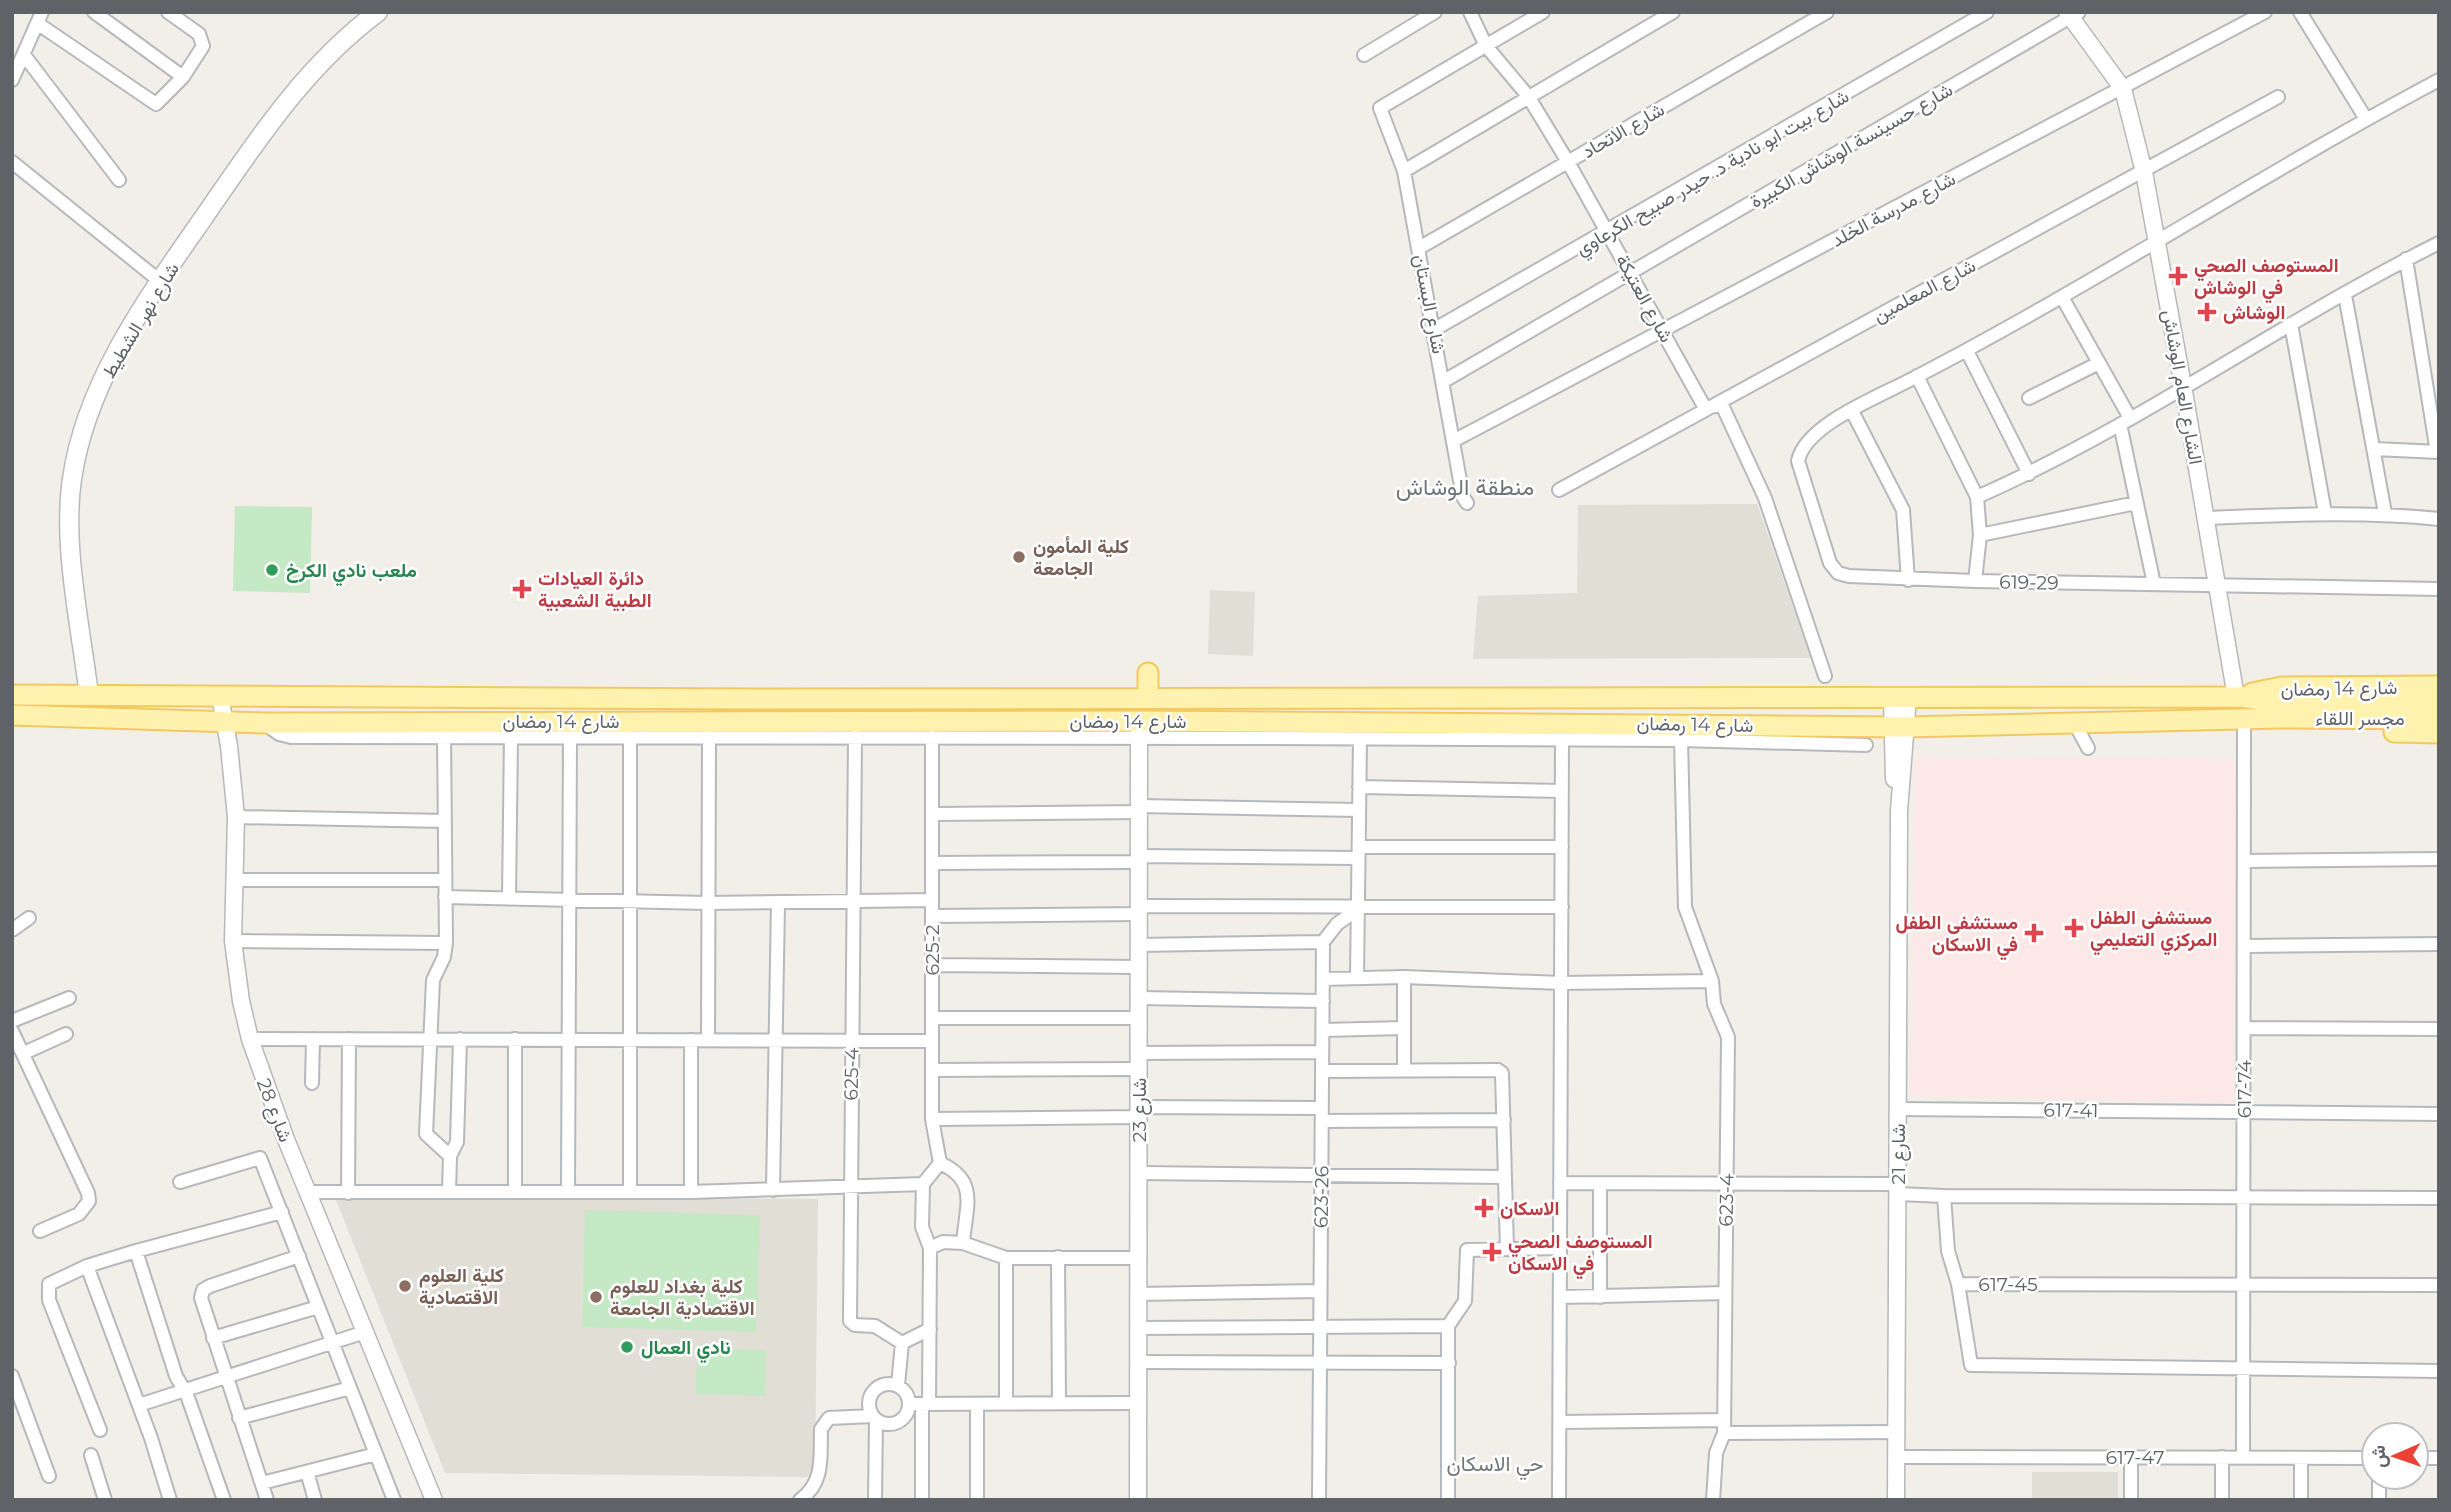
<svg xmlns="http://www.w3.org/2000/svg" width="2451" height="1512" font-family="Montserrat,Vazirmatn,sans-serif">
  <rect width="100%" height="100%" fill="#f1efe8"/>
  <!-- education -->
  <path fill="#e1ded6" d="M1757,504L1811,658L1473,659L1478,596L1577,593L1578,505Z
    M1210,590L1255,592L1253,656L1208,654Z
    M334,1195L818,1199L815,1477L445,1473Z
    M2032,1472H2118V1500H2032Z"/>
  <!-- medical -->
  <path fill="#fce8e6" d="M1915,757L2237,759L2233,1103L1911,1096Z"/>
  <!-- park -->
  <path fill="#c5e8c5" d="M235,506L312,507L310,593L233,591Z
    M585,1210L760,1215L756,1332L582,1327Z
    M697,1348L766,1350L765,1396L696,1394Z"/>
  <g fill="none" stroke-linecap="round" stroke-linejoin="round">
    <defs>
      <path id="minor" d="M94,12L183,77
        M1470,12L1486,46L1528,96L1568,162L1705,408
        M2300,12L2366,119
        M37,23L156,104L183,77L203,46L199,34L168,12
        M24,55L119,180
        M1364,55L1435,12
        M12,80L42,12
        M2439,80C2260,175 2090,287 1910,380C1878,397 1805,425 1798,461L1830,563L1838,573L1849,576L1975,581L2439,589
        M12,162L161,282
        M1404,171L1673,12
        M1419,248L1827,12
        M2406,259L2437,452
        M2345,295L2385,513
        M2062,297L2130,418
        M2291,324L2325,513
        M1435,329L1987,12
        M1967,351L2029,474
        M1917,376L1977,497L1980,535L1975,581
        M1444,381L2079,12
        M2029,398L2099,363
        M1709,407L1722,405L1765,498L1825,676
        M1852,411L1903,510L1908,580
        M2120,424L2154,584
        M1455,440L2265,12
        M2375,449L2439,452
        M1559,490L2278,97
        M1977,497C2138,426 2282,321 2439,243
        M1467,503L1463,497L1404,171L1380,108L1543,12
        M2206,518C2284,515 2361,511 2439,519
        M1980,535L2136,503
        M264,723L279,734L291,737L1258,738L1681,740L1866,745
        M2075,724L2088,748
        M444,736L446,943L444,957L433,980L426,1134L450,1156
        M855,737L850,1321L855,1325L875,1326L902,1343L930,1329
        M1681,740L1685,907L1712,981L1714,1004L1728,1037L1724,1433L1716,1453L1713,1500
        M1359,787L1562,791
        M1139,806L1359,810
        M932,814L1139,812
        M236,817L445,821
        M1359,847H1562
        M1139,856L1358,858
        M2246,861L2439,859
        M932,863L1139,862
        M234,880H445
        M445,897L707,903L932,900
        M509,898L511,736
        M1139,906L1562,907
        M932,916L1139,914
        M12,930L29,918
        M233,941L446,943
        M1139,945L1323,942
        M2246,946L2439,944
        M932,965L1139,967
        M1357,978L1360,739
        M1323,979L1404,977L1561,983L1712,981
        M1139,998L1323,1001
        M932,1018H1139
        M12,1021L69,998
        M2245,1028L2439,1029
        M1323,1030L1404,1028
        M12,1031L88,1193L89,1201L79,1214L40,1231
        M250,1039L932,1041
        M515,1039V1192
        M708,1040L709,737
        M24,1053L66,1034
        M1139,1053L1322,1052
        M932,1070L1139,1069
        M1322,1071L1498,1070L1502,1073L1507,1249
        M1404,1071V977
        M312,1083L313,1039
        M1139,1107L1322,1108
        M1898,1109L2439,1114
        M932,1119L1139,1117
        M1322,1121L1504,1120
        M940,1163C979,1181 966,1205 963,1243
        M1139,1173L1505,1177
        M180,1182L260,1158L394,1500
        M1560,1183L1897,1184
        M1600,1183V1297
        M773,1190L778,903
        M309,1192H691L923,1184
        M449,1192L450,1156L457,1142L460,1039
        M568,1192L570,736
        M630,1192V737
        M691,1192V1040
        M348,1193L349,1039
        M1898,1194L1944,1196
        M930,1248L943,1242L963,1243L1006,1258H1139
        M136,1251L176,1376L187,1395L224,1500
        M1058,1257L1059,1403
        M1006,1258V1403
        M87,1266L151,1438L170,1500
        M1958,1284L1948,1251L1944,1196L2439,1198
        M2439,1285L1958,1284L1971,1365L2439,1371
        M1138,1294L1320,1291
        M1560,1297L1725,1293
        M1138,1328L1448,1326
        M213,1338L318,1307
        M1138,1362L1449,1363
        M12,1376L49,1476
        M869 1404a20 20 0 1 1 40 0a20 20 0 1 1-40 0Z
        M898,1385L902,1343
        M910,1404L1138,1403
        M922,1404V1500
        M929,1404L930,1248L922,1227L923,1184L940,1163L932,1119V737
        M139,1405L365,1332
        M239,1418L350,1388
        M1560,1422L1724,1420
        M100,1430L49,1300V1284L87,1266L136,1251L282,1212
        M1724,1433L1897,1432
        M91,1455L105,1500
        M1897,1457L2374,1458
        M2222,1457V1500
        M2243,1457L2244,720
        M2416,1458H2439
        M307,1472L315,1500
        M262,1483L376,1454
        M267,1500L201,1298L203,1290L210,1286L299,1256
        M800,1500C825,1482 820,1457 821,1429L829,1418L873,1416
        M875,1500L876,1420
        M977,1500V1404
        M1319,1500L1323,942L1337,924L1358,909
        M1448,1500V1326L1465,1301L1467,1250L1560,1248
        M1559,1500L1562,740
        M2131,1500V1457
        M2301,1500V1458
        M2379,1500V1477"/>
      <path id="tertiary" d="M2067,12L2123,89L2144,172L2183,386L2236,697
        M220,696L229,746L236,817L233,941L241,1001L250,1039L285,1137L434,1500
        M1892,697L1894,779
        M1138,1500L1139,721
        M1896,1500L1899,811L1908,697"/>
      <path id="secondary" d="M89,695C81,629 62,544 72,479C86,381 149,296 204,217C255,143 305,66 378,12"/>
      <path id="primary" d="M1148,673V697
        M2252,693L2282,687L2439,686
        M12,695L754,699L2241,697L2281,703L2439,704
        M12,715L264,723L1139,721L1906,727L2281,718L2439,719
        M2394,732L2439,733"/>
    </defs>
    <!-- minor casing -->
    <use href="#minor" stroke="#b5b8bc" stroke-width="16"/>
    <!-- tertiary casing -->
    <use href="#tertiary" stroke="#b5b8bc" stroke-width="19"/>
    <!-- secondary casing -->
    <use href="#secondary" stroke="#b6babf" stroke-width="21"/>
    <!-- primary casing -->
    <use href="#primary" stroke="#f2c960" stroke-width="23"/>
    <!-- minor -->
    <use href="#minor" stroke="#fff" stroke-width="12"/>
    <!-- tertiary -->
    <use href="#tertiary" stroke="#fff" stroke-width="16"/>
    <!-- secondary -->
    <use href="#secondary" stroke="#fff" stroke-width="18"/>
    <!-- primary -->
    <use href="#primary" stroke="#fff2af" stroke-width="19"/>
  </g>
  <!-- markers -->
  <g fill="#e0444e" stroke="#fff" stroke-width="2.5">
    <path d="M2174.5 265.5h7v7h7v7h-7v7h-7v-7h-7v-7h7z"/>
    <path d="M2203.5 301.5h7v7h7v7h-7v7h-7v-7h-7v-7h7z"/>
    <path d="M518.5 578.5h7v7h7v7h-7v7h-7v-7h-7v-7h7z"/>
    <path d="M2070.5 917.5h7v7h7v7h-7v7h-7v-7h-7v-7h7z"/>
    <path d="M2030.5 922.5h7v7h7v7h-7v7h-7v-7h-7v-7h7z"/>
    <path d="M1480.5 1197.5h7v7h7v7h-7v7h-7v-7h-7v-7h7z"/>
    <path d="M1488.5 1241.5h7v7h7v7h-7v7h-7v-7h-7v-7h7z"/>
  </g>
  <g fill="#8d6e63" stroke="#fff" stroke-width="2.5">
    <circle cx="1019" cy="557" r="7"/>
    <circle cx="405" cy="1286" r="7"/>
    <circle cx="596" cy="1297" r="7"/>
  </g>
  <g fill="#2e9e5b" stroke="#fff" stroke-width="2.5">
    <circle cx="272" cy="570" r="7"/>
    <circle cx="627" cy="1347" r="7"/>
  </g>
  <g text-anchor="middle" stroke-width="5" stroke-linejoin="round" paint-order="stroke">
    <!-- street labels -->
    <g font-size="19" fill="#5f6368" stroke="#fff">
      <text transform="translate(1623 130) rotate(-30)" y="7">شارع الاتحاد</text>
      <text transform="translate(1851 145) rotate(-30)" y="7">شارع حسينسة الوشاش الكبيرة</text>
      <text transform="translate(1712 172) rotate(-30)" y="7">شارع بيت ابو نادية د. حيدر صبيح الكرعاوي</text>
      <text transform="translate(1893 209) rotate(-28)" y="7">شارع مدرسة الخلد</text>
      <text transform="translate(1924 290) rotate(-28)" y="7">شارع المعلمين</text>
      <text transform="translate(1645 298) rotate(61)" y="7">شارع العتيکة</text>
      <text transform="translate(1430 304) rotate(79)" y="7">شارع البستان</text>
      <text transform="translate(140 320) rotate(-59)" y="7">شارع نهر الشطيط</text>
      <text transform="translate(2183 387) rotate(80)" y="7">الشارع العام الوشاش</text>
      <text transform="translate(2029 582) rotate(1)" y="7">619-29</text>
      <text transform="translate(2339 688) rotate(-1)" y="7">شارع 14 رمضان</text>
      <text x="2360" y="725">مجسر اللقاء</text>
      <text x="561" y="728">شارع 14 رمضان</text>
      <text x="1128" y="728">شارع 14 رمضان</text>
      <text transform="translate(1695 724) rotate(1)" y="7">شارع 14 رمضان</text>
      <text transform="translate(932 950) rotate(-90)" y="7">625-2</text>
      <text transform="translate(851 1074) rotate(-89)" y="7">625-4</text>
      <text transform="translate(2244 1089) rotate(-90)" y="7">617-74</text>
      <text transform="translate(275 1110) rotate(69)" y="7">شارع 28</text>
      <text transform="translate(1139 1110) rotate(-90)" y="7">شارع 23</text>
      <text transform="translate(2071 1110) rotate(1)" y="7">617-41</text>
      <text transform="translate(1898 1154) rotate(-90)" y="7">شارع 21</text>
      <text transform="translate(1321 1197) rotate(-89)" y="7">623-26</text>
      <text transform="translate(1726 1200) rotate(-89)" y="7">623-4</text>
      <text x="2008" y="1291">617-45</text>
      <text x="2135" y="1464">617-47</text>
    </g>
    <!-- health labels -->
    <g font-size="19" font-weight="bold" fill="#be3a42" stroke="#fff" text-anchor="start">
      <text x="2194" y="272">المستوصف الصحي<tspan x="2194" dy="22">في الوشاش</tspan></text>
      <text x="2223" y="319">الوشاش</text>
      <text x="538" y="585">دائرة العيادات<tspan x="538" dy="22">الطبية الشعبية</tspan></text>
      <text x="2090" y="924">مستشفى الطفل<tspan x="2090" dy="22">المركزي التعليمي</tspan></text>
      <text x="2018" y="929" text-anchor="end">مستشفى الطفل<tspan x="2018" dy="22">في الاسكان</tspan></text>
      <text x="1500" y="1215">الاسكان</text>
      <text x="1508" y="1248">المستوصف الصحي<tspan x="1508" dy="22">في الاسكان</tspan></text>
    </g>
    <!-- education labels -->
    <g font-size="19" font-weight="bold" fill="#785e54" stroke="#fff" text-anchor="start">
      <text x="1033" y="553">كلية المأمون<tspan x="1033" dy="22">الجامعة</tspan></text>
      <text x="419" y="1282">كلية العلوم<tspan x="419" dy="22">الاقتصادية</tspan></text>
      <text x="610" y="1293">كلية بغداد للعلوم<tspan x="610" dy="22">الاقتصادية الجامعة</tspan></text>
    </g>
    <!-- leisure labels -->
    <g font-size="19" font-weight="bold" fill="#27864d" stroke="#fff" text-anchor="start">
      <text x="286" y="577">ملعب نادي الكرخ</text>
      <text x="641" y="1354">نادي العمال</text>
    </g>
    <!-- neighbourhood labels -->
    <g font-size="21" fill="#70757a" stroke="#fff">
      <text x="1495" y="1471">حي الاسكان</text>
    </g>
    <!-- quarter labels -->
    <g font-size="23" fill="#70757a" stroke="#fff">
      <text x="1465" y="495">منطقة الوشاش</text>
    </g>
  </g>
  <!-- border -->
  <rect width="2451" height="1512" fill="none" stroke="#5f6368" stroke-width="28"/>
  <!-- north arrow -->
  <g transform="translate(2395 1456) rotate(268)"><circle r="33" fill="#ffffff" stroke="#bfc1c3" stroke-width="2"/>
  <path d="M0-5L12 26L0 18L-12 26Z" fill="#ea4335"/>
  <text y="-10" font-size="19" font-weight="bold" text-anchor="middle" fill="#5f6368">ش</text>
  </g>
</svg>
